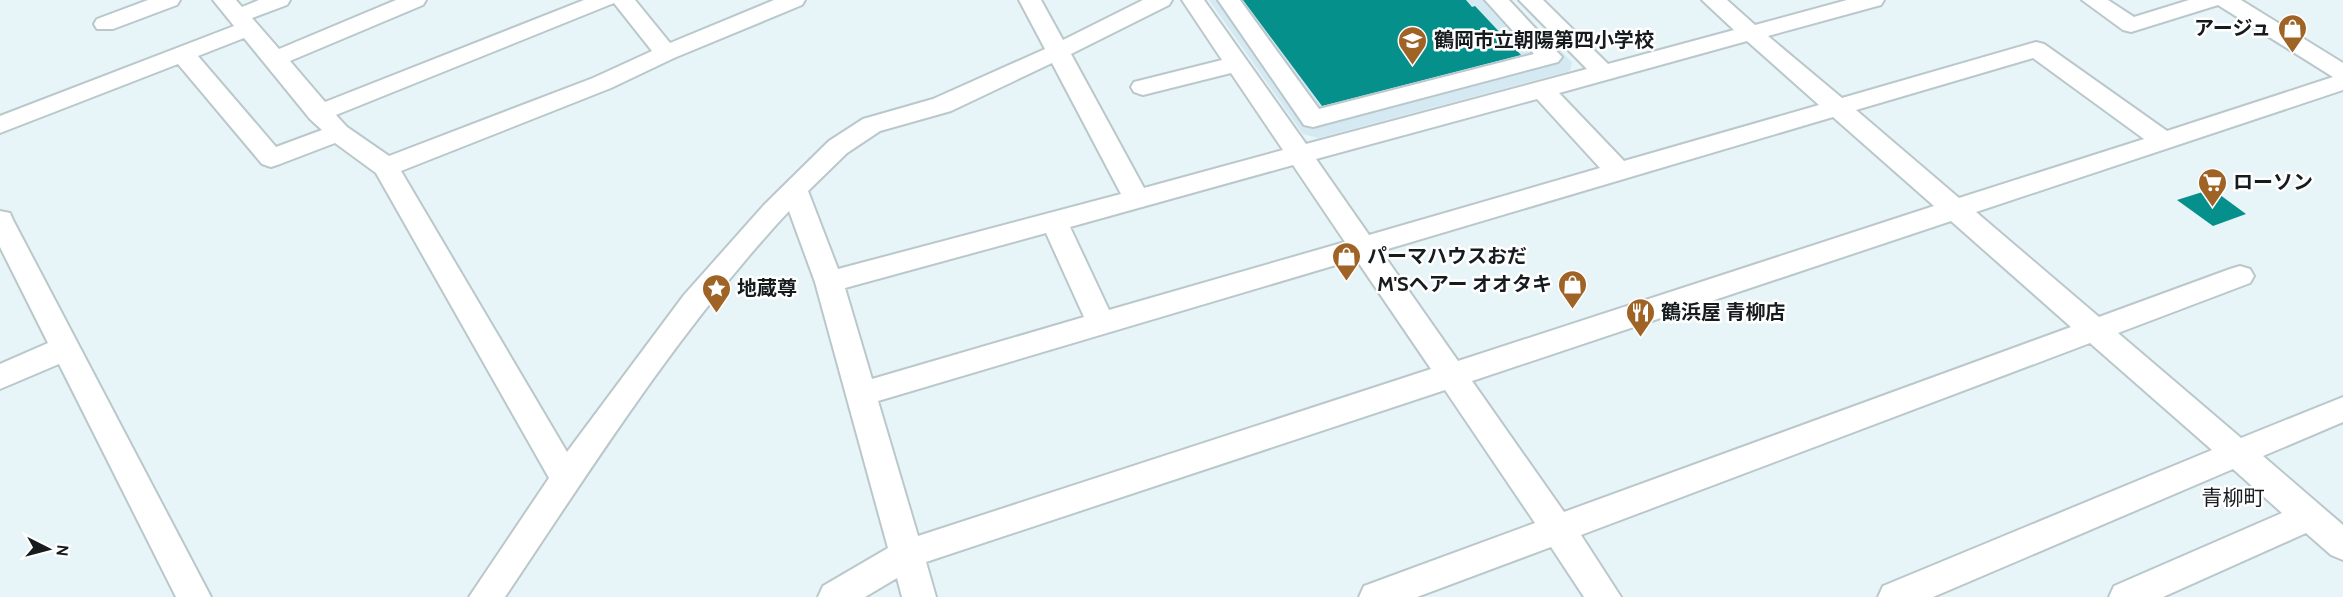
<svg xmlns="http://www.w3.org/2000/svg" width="2343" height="597" font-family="Cabin,'Noto Sans JP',sans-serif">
  <rect width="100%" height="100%" fill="#e7f4f8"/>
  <!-- built -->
  <path fill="#d4e9f1" d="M1209,0H1511L1572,62L1570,71L1318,138L1303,134Z"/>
  <!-- building -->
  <path fill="#06908c" d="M1243,0H1466L1472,7L1475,6L1521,55L1322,106Z
    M2212,189L2246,214L2213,226L2177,200Z"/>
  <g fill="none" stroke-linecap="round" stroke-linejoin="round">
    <defs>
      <path id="minor" d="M148,0H180L177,5L113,29H97L94,24L97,19Z
        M213,0H236L242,7L259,0H290L287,5L252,18L279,49L396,0H426L423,5L290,61L325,102L584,0H635L670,43L774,0H805L802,5L674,58L611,88L401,171L567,452L684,295L764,205L829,141L863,119L933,99L1045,49L1019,0H1041L1063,40L1143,0H1172L1169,5L1071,54L1144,188L1283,150L1231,73L1143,95L1134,92L1131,87L1134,82L1222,60L1182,0H1204L1306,144L1587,69L1519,0H1543L1608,64L1734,30L1702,0H1727L1755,25L1847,0H1884L1881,5L1768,36L1842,98L2036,42L2044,44L2167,131L2333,77L2218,5L2131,32L2123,30L2082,0H2108L2134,17L2189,0H2241L2343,63V90L1976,212L2099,317L2230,269L2240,266L2250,269L2254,276L2250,283L2118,333L2241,438L2343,397V422L2263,456L2343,525V560L2331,555L2306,533L2163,597H2109L2114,586L2282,513L2233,469L1933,597H1878L1883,586L2212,450L2090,343L1581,535L1621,597H1584L1551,547L1417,597H1359L1364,586L1535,523L1445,390L926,562L936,597H902L897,578L865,597H818L823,586L888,548L815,282L789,211C680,328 594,464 505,597H469L549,478L376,173L335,143L280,164L271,167L262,164L178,64L0,133V116L234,26ZM614,3L652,51L593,78L389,156L347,127L336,115ZM244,38L310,119L322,130L276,147L198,56ZM1747,41L1819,105L1624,161L1559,93ZM2033,58L2144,139L1959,198L1856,110ZM1052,63L1121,194L838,269L808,191L847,153L880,131L951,111ZM1537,99L1600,168L1369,235L1316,159ZM1833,117L1934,206L1458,361L1381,251ZM1293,165L1345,242L1109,310L1070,227ZM1951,221L2071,327L1564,512L1472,381ZM1046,233L1084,317L872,379L845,288ZM1356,259L1431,369L918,536L878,401Z
        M1218,0H1240L1319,109L1534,54L1485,0H1509L1562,57L1558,62L1313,127L1304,125Z
        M0,211L10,213L13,220L211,597H176L59,364L0,389V364L48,343L0,247Z"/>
    </defs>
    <!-- minor casing -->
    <use href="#minor" stroke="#bac7cb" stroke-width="4"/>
    <!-- minor -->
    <use href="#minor" fill="#fff" fill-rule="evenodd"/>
  </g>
  <!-- icons -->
  <defs>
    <symbol id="shop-pin" viewBox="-11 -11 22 30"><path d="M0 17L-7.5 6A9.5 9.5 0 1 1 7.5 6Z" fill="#9f6325" stroke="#fff"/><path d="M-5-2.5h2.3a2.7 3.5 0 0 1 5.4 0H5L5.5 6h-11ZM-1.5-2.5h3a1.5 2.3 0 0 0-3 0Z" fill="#fff"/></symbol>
    <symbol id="school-pin" viewBox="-11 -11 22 30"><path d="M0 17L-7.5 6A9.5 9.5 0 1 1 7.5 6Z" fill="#9f6325" stroke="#fff"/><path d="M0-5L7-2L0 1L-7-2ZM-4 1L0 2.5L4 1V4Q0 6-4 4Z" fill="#fff"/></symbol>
    <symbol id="supermarket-pin" viewBox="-11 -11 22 30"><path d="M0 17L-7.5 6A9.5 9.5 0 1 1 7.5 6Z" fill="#9f6325" stroke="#fff"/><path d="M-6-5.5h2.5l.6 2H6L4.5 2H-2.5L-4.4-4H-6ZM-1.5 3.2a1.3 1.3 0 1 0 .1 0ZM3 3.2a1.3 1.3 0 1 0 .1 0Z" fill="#fff"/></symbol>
    <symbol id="sight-pin" viewBox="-11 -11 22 30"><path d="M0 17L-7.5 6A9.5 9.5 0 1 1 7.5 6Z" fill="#9f6325" stroke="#fff"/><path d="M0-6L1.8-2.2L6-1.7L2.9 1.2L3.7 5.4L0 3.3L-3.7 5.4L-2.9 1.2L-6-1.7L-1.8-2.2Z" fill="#fff"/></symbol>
    <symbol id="restaurant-pin" viewBox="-11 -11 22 30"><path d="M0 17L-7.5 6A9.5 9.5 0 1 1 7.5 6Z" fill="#9f6325" stroke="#fff"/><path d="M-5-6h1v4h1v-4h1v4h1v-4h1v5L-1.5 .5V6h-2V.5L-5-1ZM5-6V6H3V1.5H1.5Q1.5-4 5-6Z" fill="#fff"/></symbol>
  </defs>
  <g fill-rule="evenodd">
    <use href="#shop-pin" x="2276" y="12" width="33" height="45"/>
    <use href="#school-pin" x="1396" y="24" width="33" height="45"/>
    <use href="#supermarket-pin" x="2196" y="166" width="33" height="45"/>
    <use href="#shop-pin" x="1330" y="240" width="33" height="45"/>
    <use href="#shop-pin" x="1556" y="268" width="33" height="45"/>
    <use href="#sight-pin" x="700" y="272" width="33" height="45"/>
    <use href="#restaurant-pin" x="1624" y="296" width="33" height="45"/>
  </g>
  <g text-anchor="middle" stroke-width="5" stroke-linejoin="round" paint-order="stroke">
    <!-- poi labels -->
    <g font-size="20" font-weight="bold" fill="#161b1d" stroke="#fff" text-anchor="start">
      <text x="2271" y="35" text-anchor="end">アージュ</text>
      <text x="1434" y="47">鶴岡市立朝陽第四小学校</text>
      <text x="2233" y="189">ローソン</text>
      <text x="1367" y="263">パーマハウスおだ</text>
      <text x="1552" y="291" text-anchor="end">M'Sヘアー オオタキ</text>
      <text x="737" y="295">地蔵尊</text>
      <text x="1661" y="319">鶴浜屋 青柳店</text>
    </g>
    <!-- neighbourhood labels -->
    <g font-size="21" fill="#161b1d" stroke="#fff">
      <text x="2233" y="505">青柳町</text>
    </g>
  </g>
  <!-- north arrow -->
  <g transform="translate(48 549) rotate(96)" stroke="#ffffff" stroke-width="4.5" paint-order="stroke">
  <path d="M0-4.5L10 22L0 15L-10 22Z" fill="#161b1d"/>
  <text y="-9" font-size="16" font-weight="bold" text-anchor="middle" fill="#161b1d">N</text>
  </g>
</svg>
